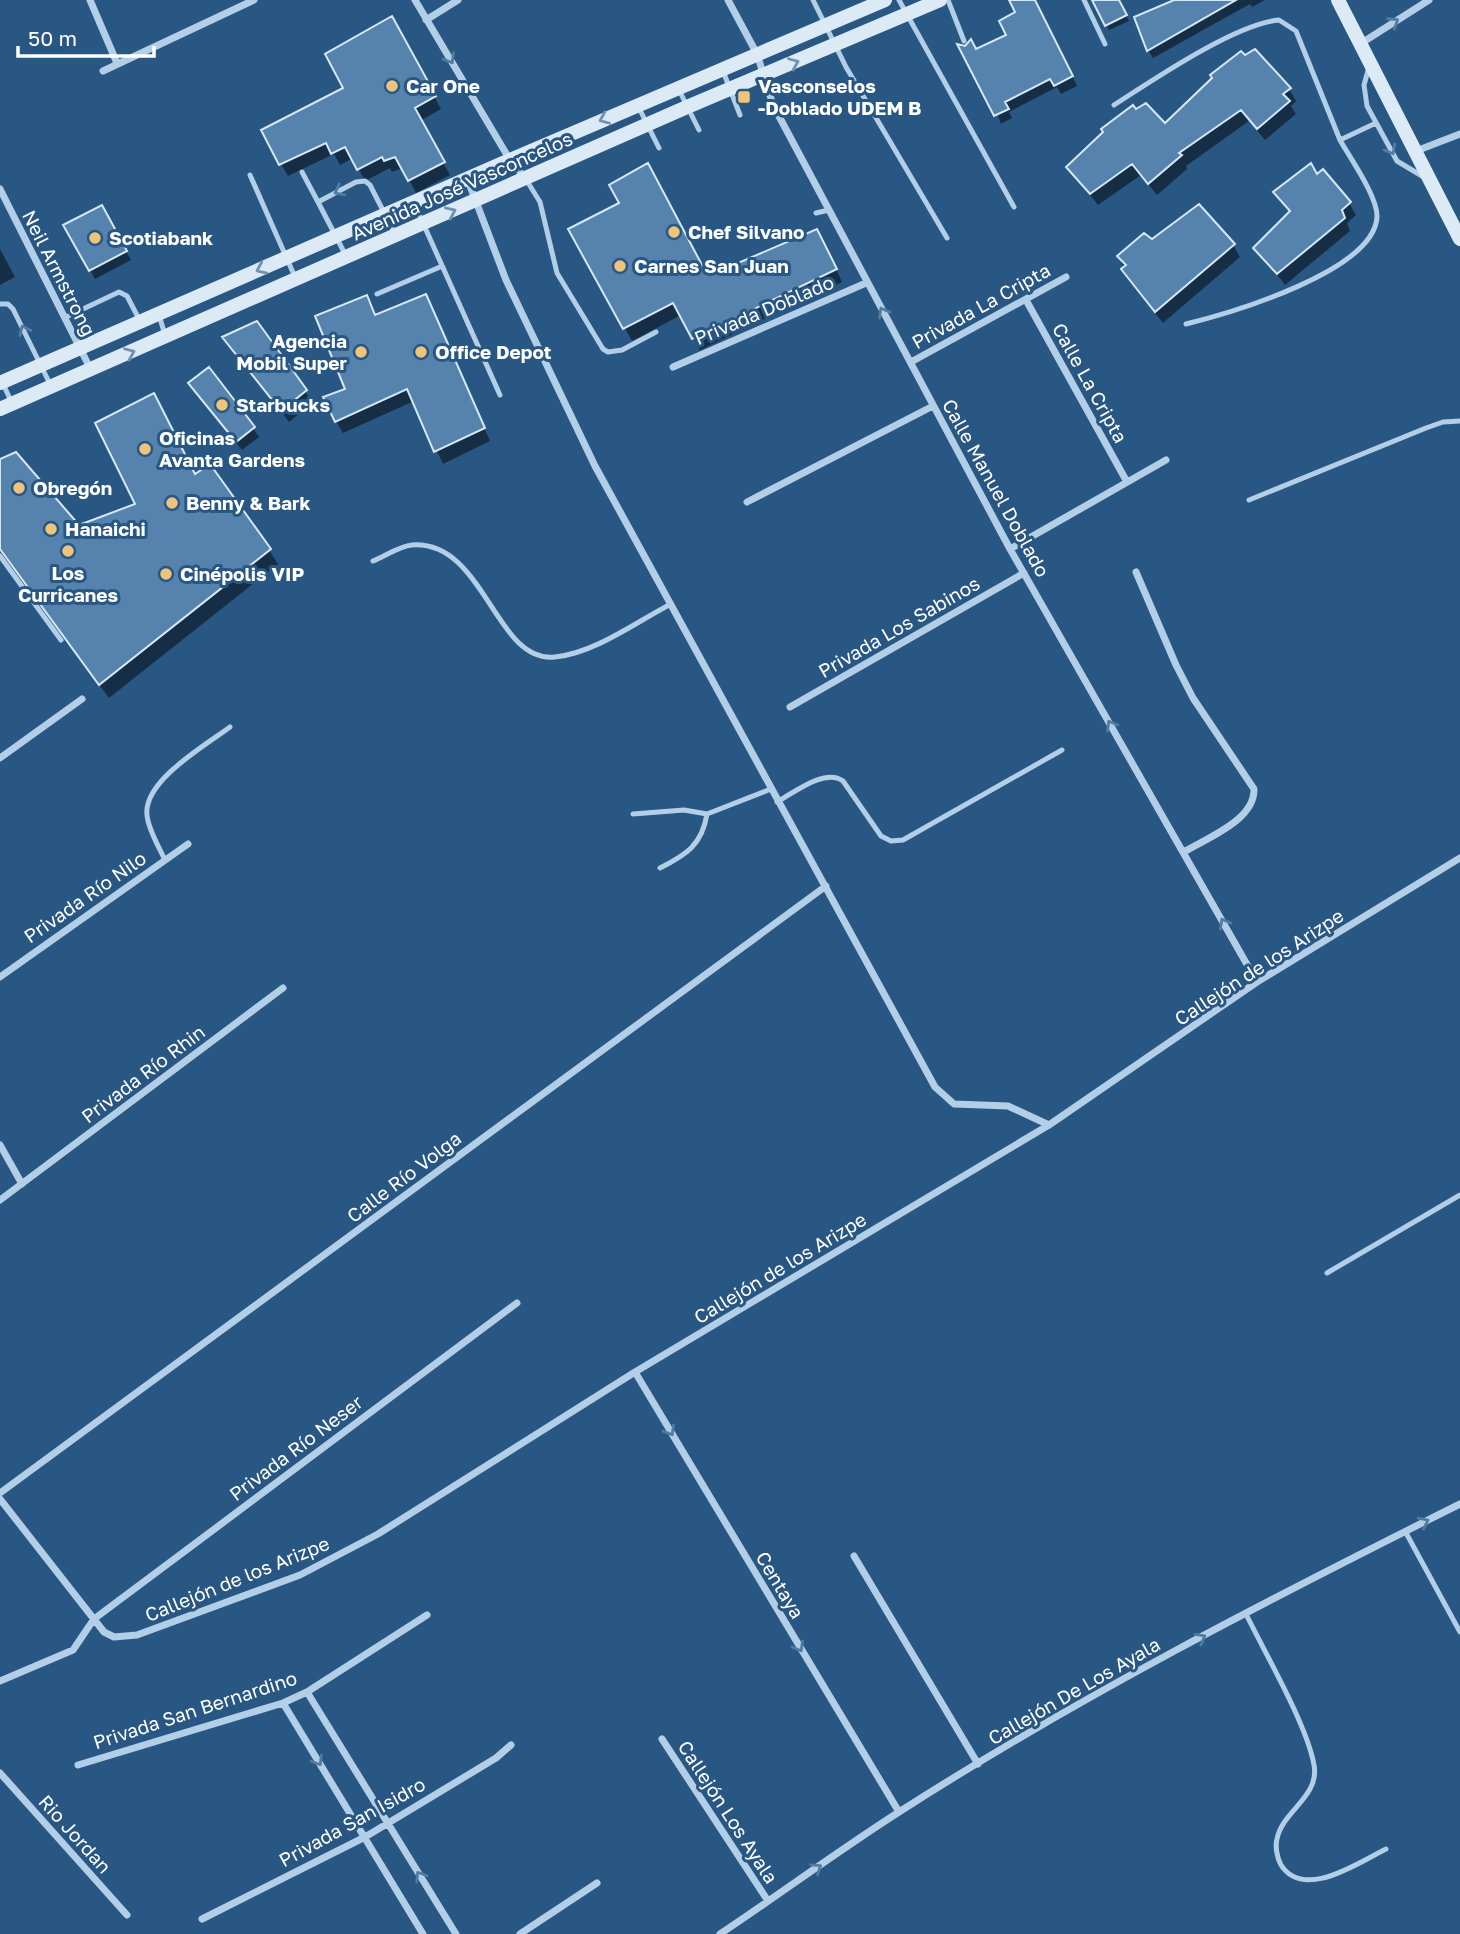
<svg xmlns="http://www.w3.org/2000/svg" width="1460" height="1934" font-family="'Golos Text',sans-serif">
  <rect width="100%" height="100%" fill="#295783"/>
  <!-- shadow -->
  <path fill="#0007" d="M1011,0H1034L1077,86L1061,94L1057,87L1009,112L1012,118L1001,124L976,51L1008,36L1017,12Z
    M1094,0H1117L1129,21L1109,30Z
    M1178,0H1265L1252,7L1250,4L1153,58L1148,50Z
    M392,19L441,109L420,121L450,175L416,193L403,168L392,172L390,168L365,181L353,158L340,165L334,154L288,176L281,164L346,88Z
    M1289,89L1296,101L1291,106L1296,114L1265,140L1249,121L1186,166L1187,169L1157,195L1141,175L1098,205L1069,168L1164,126Z
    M1317,176L1349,203L1356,215L1347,223L1350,231L1285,285L1256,248L1290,213L1276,193Z
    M102,208L131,260L95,279L66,226Z
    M571,229L723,272L824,243L842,282L700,350L681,315L632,341Z
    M1152,242L1233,245L1240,257L1163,323L1130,282L1119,256Z
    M0,249L15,277L0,285Z
    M366,297L376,317L432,308L490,441L443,464L414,401L343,433L336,421L347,390Z
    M224,337L305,391L312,403L289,422Z
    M195,392L253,428L259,437L242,450Z
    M0,461L78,527L138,505L195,476L269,550L278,564L109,698L0,549Z"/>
  <!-- building -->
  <path fill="#5683ad" stroke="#d6e7f5" stroke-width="2" d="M1009,0H1035L1073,76L1054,86L1050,79L1005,102L1009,109L994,116L957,44L965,46L971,39L976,49L1006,35L999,21L1015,12Z
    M1092,0H1119L1127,15L1105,26Z
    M1174,0H1236L1147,51L1134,17Z
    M392,16L436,96L415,108L445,162L408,181L395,157L384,161L382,157L357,170L345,147L331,154L326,143L279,165L261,130L343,88L325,54Z
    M1255,49L1291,88L1283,94L1290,101L1257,129L1241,110L1179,153L1182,155L1148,184L1132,164L1090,194L1066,167L1103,132L1101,129L1133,105L1136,109L1146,103L1165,123L1212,78L1210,75L1241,51L1245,55Z
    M648,163L702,265L722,270L817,229L837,269L692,339L673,303L623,329L568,229L619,203L609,185Z
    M1311,163L1317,174L1323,169L1351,202L1342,210L1345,218L1277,274L1253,248L1290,211L1273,192Z
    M1199,204L1235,244L1155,312L1121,269L1126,265L1117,256L1144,233L1152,239Z
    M102,205L127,251L89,271L63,225Z
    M426,294L485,428L434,452L407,389L335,422L323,397L345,389L315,316L367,295L375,315Z
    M257,321L307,390L281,411L222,337Z
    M209,367L255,427L236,442L188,383Z
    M154,393L195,474L210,464L271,549L99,685L0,549V459L16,452L79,525L135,504L95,423Z"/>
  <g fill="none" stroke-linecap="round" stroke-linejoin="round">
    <!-- lane -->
    <path stroke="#b3cee7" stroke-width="5" d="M813,0L846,67L947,238
      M899,0L1014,207
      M948,0L964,41
      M1084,0L1105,44
      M1369,67L1364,85L1367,106L1397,161L1427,179
      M723,71L740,115
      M679,90L699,130
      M1114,105C1153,80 1235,24 1279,20L1296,31L1340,140
      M639,108L659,148
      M302,172L318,202
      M250,175L295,277
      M527,181L540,202L557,273L603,349L608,352L622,350L656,332
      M414,203L500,395
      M816,213L829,210
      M345,254L318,202L356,182L365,181L370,185L395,234
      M377,294L440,267
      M0,304H8L13,309L51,386
      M159,315L165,335
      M64,318L119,292L127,296L140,321
      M1186,324C1231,313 1374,271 1377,217C1378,197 1350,158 1340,140L1376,123
      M3,384L12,403
      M1249,500L1426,428L1443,422L1460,421
      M0,556L61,640
      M373,561C385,556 400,546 412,545C485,540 495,664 555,657C595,653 636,622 671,604
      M777,802C795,792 825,768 843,781L881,836L891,841L903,840L1062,750
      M633,814L684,810L707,814L771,789
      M165,860C159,847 148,829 147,815C143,781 206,745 230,727
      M660,868C686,855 702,845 707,814
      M1327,1273L1460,1195
      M1405,1531L1460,1632
      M1246,1614C1265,1653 1307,1725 1314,1765C1320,1797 1282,1811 1277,1839C1275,1846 1277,1858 1281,1865C1304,1901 1359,1862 1386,1849"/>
    <!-- street -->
    <path stroke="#b3cee7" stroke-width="7" d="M90,0L117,63
      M415,0L510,160L525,178
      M728,0L757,54L773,105L1010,549L1257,982
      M426,20L458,0
      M1360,44L1429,0
      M103,71L254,0
      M1416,151L1460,134
      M467,178L506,280L595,466L935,1087L954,1104L1008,1106L1049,1125
      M0,189L91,370
      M1026,300L1127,482
      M911,362L1066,277
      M673,367L866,283
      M747,502L933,406
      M1010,549L1166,460
      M1136,572L1176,665L1193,698L1254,789C1255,820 1207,838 1184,852
      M790,707L1024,573
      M0,758L82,699
      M0,977L188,844
      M0,1145L22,1184
      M0,1200L283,988
      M635,1372L899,1812
      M0,1493L826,886
      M0,1499L104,1632L114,1637L137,1635L300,1575L378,1534L635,1372L1049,1125L1257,982L1460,858
      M854,1556L978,1764
      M0,1681L73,1650L94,1619L517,1303
      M307,1692L456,1934
      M283,1703L423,1934
      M662,1739L768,1901
      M78,1765L283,1703L307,1692L427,1615
      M0,1773L127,1915
      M202,1919L365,1837L496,1758L511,1745
      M520,1934L597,1883
      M720,1934C780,1894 838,1851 899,1812C1078,1697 1270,1599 1460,1504"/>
    <!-- secondary -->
    <path stroke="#dceaf6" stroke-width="14" d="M1338,0L1460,239
      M0,383L510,160L885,0
      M0,409L687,107L940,0"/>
  </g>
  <!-- one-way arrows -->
  <defs><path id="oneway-chevron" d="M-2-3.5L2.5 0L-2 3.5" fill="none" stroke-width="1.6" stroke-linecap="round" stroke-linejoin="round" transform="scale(1.75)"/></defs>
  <g stroke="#527ba1">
    <use href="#oneway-chevron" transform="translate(1394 22) rotate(-33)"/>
    <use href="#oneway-chevron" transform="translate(450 59) rotate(59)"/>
    <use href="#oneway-chevron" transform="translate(1391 150) rotate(61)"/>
    <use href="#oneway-chevron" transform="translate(339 191) rotate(152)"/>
    <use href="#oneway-chevron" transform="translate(883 312) rotate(-119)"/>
    <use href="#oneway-chevron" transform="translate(24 330) rotate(-116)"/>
    <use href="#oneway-chevron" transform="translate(1111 725) rotate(-120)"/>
    <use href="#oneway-chevron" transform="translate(1224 923) rotate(-119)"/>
    <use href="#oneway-chevron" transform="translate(670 1431) rotate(59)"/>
    <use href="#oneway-chevron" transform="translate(1424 1522) rotate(-26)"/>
    <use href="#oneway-chevron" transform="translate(1201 1638) rotate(-29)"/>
    <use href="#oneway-chevron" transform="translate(799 1647) rotate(59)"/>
    <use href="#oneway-chevron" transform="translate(318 1761) rotate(58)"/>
    <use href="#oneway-chevron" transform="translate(817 1868) rotate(-34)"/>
    <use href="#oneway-chevron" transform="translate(420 1876) rotate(-122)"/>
  </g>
  <g stroke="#7192b1">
    <use href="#oneway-chevron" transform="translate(794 63) rotate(-23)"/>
    <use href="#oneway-chevron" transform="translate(604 119) rotate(157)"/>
    <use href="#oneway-chevron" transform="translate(451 212) rotate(-24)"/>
    <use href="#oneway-chevron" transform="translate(261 269) rotate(156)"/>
    <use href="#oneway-chevron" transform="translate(130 353) rotate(-23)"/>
  </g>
  <!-- markers -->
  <g fill="#eec37a" stroke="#295783" stroke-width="2.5">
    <circle cx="392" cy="86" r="7"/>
    <rect x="737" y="90" width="14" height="14" rx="3.5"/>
    <circle cx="674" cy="232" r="7"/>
    <circle cx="95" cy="238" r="7"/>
    <circle cx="620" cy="266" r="7"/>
    <circle cx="361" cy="352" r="7"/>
    <circle cx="421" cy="352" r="7"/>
    <circle cx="222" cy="405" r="7"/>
    <circle cx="145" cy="449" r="7"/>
    <circle cx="19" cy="488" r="7"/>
    <circle cx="172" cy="503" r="7"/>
    <circle cx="51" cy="529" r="7"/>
    <circle cx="68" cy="551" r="7"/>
    <circle cx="166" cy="574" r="7"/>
  </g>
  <g text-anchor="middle" stroke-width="6" stroke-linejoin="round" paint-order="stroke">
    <!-- poi labels -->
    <g font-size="19" font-weight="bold" fill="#fff" stroke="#295783" text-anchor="start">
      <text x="406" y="93">Car One</text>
      <text x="758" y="93">Vasconselos<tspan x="758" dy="22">-Doblado UDEM B</tspan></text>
      <text x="688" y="239">Chef Silvano</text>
      <text x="109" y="245">Scotiabank</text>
      <text x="634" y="273">Carnes San Juan</text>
      <text x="347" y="348" text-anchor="end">Agencia<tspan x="347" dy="22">Mobil Super</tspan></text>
      <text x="435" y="359">Office Depot</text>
      <text x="236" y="412">Starbucks</text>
      <text x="159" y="445">Oficinas<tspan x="159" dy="22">Avanta Gardens</tspan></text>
      <text x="33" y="495">Obregón</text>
      <text x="186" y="510">Benny &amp; Bark</text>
      <text x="65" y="536">Hanaichi</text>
      <text x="68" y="580" text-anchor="middle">Los<tspan x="68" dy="22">Curricanes</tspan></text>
      <text x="180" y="581">Cinépolis VIP</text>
    </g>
    <!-- street labels -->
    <g font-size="19" fill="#fff" stroke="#295783">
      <text transform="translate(462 186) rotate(-24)" y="7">Avenida José Vasconcelos</text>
      <text transform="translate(59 273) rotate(63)" y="7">Neil Armstrong</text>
      <text transform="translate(981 306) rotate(-29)" y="7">Privada La Cripta</text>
      <text transform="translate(764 310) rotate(-23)" y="7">Privada Doblado</text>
      <text transform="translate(1090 383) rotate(61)" y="7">Calle La Cripta</text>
      <text transform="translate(996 488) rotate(61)" y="7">Calle Manuel Doblado</text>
      <text transform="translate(899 627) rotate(-30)" y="7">Privada Los Sabinos</text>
      <text transform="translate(85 897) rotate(-35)" y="7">Privada Río Nilo</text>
      <text transform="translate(1259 967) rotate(-33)" y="7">Callejón de los Arizpe</text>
      <text transform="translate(143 1074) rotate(-37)" y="7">Privada Río Rhin</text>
      <text transform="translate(404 1177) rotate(-37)" y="7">Calle Río Volga</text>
      <text transform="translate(780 1268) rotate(-31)" y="7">Callejón de los Arizpe</text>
      <text transform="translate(296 1448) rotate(-37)" y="7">Privada Río Neser</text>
      <text transform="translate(237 1579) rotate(-22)" y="7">Callejón de los Arizpe</text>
      <text transform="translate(780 1585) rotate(59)" y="7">Centaya</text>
      <text transform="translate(1074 1691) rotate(-30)" y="7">Callejón De Los Ayala</text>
      <text transform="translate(195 1710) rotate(-18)" y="7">Privada San Bernardino</text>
      <text transform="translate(728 1812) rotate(57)" y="7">Callejón Los Ayala</text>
      <text transform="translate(352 1822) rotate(-29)" y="7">Privada San Isidro</text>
      <text transform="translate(75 1834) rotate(48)" y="7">Rio Jordan</text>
    </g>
  </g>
  <!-- scale -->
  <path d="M18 46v10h136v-10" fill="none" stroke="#ffffff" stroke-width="3.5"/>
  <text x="28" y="46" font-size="21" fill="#ffffff" stroke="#295783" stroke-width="5" paint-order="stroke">50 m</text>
</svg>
